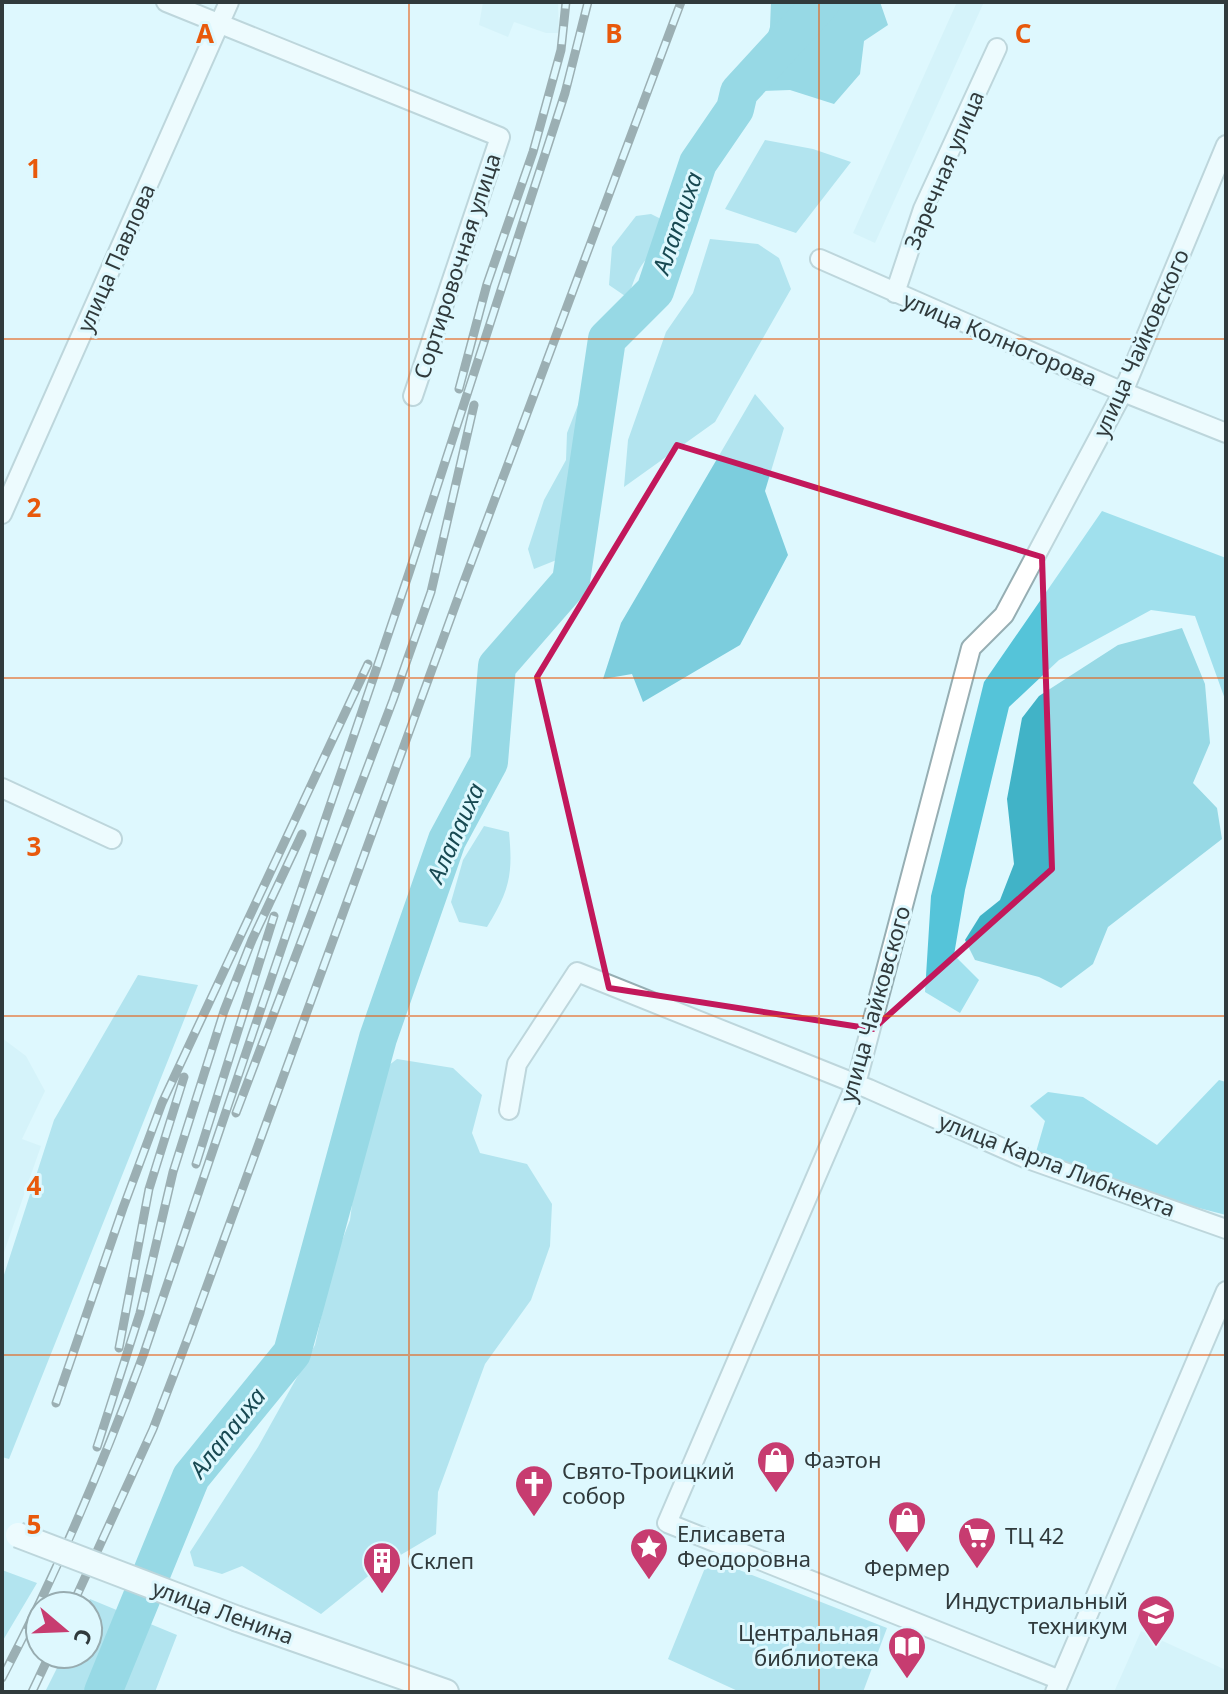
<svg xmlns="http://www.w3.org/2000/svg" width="1228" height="1694" font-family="'Noto Sans',sans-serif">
  <rect width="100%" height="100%" fill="#def8fe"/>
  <!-- built -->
  <path fill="#cbeef5" d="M483,2H558L559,33H546L514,22L508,37L479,25Z
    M957,2H984L875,243L853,233Z
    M2,1038L26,1056L45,1091L22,1139L41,1146L2,1258Z
    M1141,1631L1226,1670V1692H1114Z"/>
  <!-- green -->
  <path fill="#7ccddd" d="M765,140L813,149L851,162L796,233L725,209Z
    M651,214L675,226C675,255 657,246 644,262C636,272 632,286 628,298L609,285L612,247L636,216Z
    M710,239L758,244L779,258L791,289L715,422L624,487L628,440L666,332L693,293Z
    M587,382L612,395L584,509V542L564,557L534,569L528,549L544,500L566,460L567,433Z
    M755,394L784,428L765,491L788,555L740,645L643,702L632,674L603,679L621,623Z
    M484,826L509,832C513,874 510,890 487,927L459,922L451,902L463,860Z
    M138,975L198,985L9,1459L2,1457V1281L54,1120Z
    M397,1059L453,1068L482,1095L472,1133L480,1153L527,1164L552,1204L550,1246L531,1300L485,1364L438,1492L436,1534L377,1569L321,1614L242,1566L222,1574L194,1566L190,1552L258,1447L315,1345L333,1264L350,1220L356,1173L376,1075Z
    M709,1558L887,1628L863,1692H740L668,1659Z
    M2,1570L37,1583L2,1642Z
    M90,1599L177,1635L155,1692H45L64,1654H88L87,1606Z"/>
  <!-- forest -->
  <path fill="#55c4d9" d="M1102,511L1226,558V702L1195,616L1151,610L1059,660L1009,707L965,890L954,955L979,980L960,1013L925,992L931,896L984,682Z
    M1219,1080L1226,1082V1215L1156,1197L1036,1152L1045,1121L1030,1106L1048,1092L1083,1097L1157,1145Z"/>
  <!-- water -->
  <path fill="#41b3c7" d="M771,2H880L888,25L864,41L860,74L834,104L790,90L739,92L755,78L770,27Z
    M1182,628L1205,684L1210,743L1193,783L1217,808L1222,839L1108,927L1093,964L1061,988L1039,977L975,960L965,940L980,916L1000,900L1014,864L1007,799L1022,718L1039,696L1118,645Z"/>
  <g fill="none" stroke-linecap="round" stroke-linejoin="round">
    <!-- river -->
    <path stroke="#41b3c7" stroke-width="38" d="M103,1692L191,1477L292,1353L378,1038L447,840L489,762L497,666L571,581L607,339L655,291L698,163L735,109L739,92L821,3L818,2"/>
    <defs>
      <path id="minor" d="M166,2L500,137L413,396
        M820,259L1123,392L1226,433
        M895,293L923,209L997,48
        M2,514L229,2
        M2,788L112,839
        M509,1110L517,1064L577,972L869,1089L1025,1158L1226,1229
        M1060,1680L667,1523L856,1084L971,648L1004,615L1123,392L1226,145
        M1055,1692L1226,1291"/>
      <path id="secondary" d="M238,1619L446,1692"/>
    </defs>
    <!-- minor casing -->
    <use href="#minor" stroke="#96aeb3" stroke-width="22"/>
    <!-- secondary casing -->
    <use href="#secondary" stroke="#96aeb3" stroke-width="28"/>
    <!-- minor -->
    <use href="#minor" stroke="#fff" stroke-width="18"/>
    <!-- secondary -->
    <use href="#secondary" stroke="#fff" stroke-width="24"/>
    <defs>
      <path id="rail" d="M459,389L487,284L533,152L561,50L566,2
        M236,1113L393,700L431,592L474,405
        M196,1164L274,916
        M119,1348L149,1189L184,1077
        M56,1403L123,1208L162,1103L368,664
        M97,1447L140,1313L173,1172L224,1011L252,940L302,834
        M72,1606L153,1429L189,1335L462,587L681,2
        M2,1678C57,1573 103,1464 144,1353L409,573L565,93L588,2
        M32,1692L50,1654"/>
    </defs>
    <!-- rail casing -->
    <use href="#rail" stroke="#4b585a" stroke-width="9"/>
    <!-- rail -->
    <use href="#rail" stroke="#def8fe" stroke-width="6" stroke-dasharray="18" stroke-linecap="butt"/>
    <defs>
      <path id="secondary-bridge" d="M18,1535L238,1619"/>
    </defs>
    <!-- secondary-bridge casing -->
    <use href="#secondary-bridge" stroke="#96aeb3" stroke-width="28" stroke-linecap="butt"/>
    <!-- secondary-bridge -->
    <use href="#secondary-bridge" stroke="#fff" stroke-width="24"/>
  </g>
  <!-- marked area -->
  <path d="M0 0H1228V1694H0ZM677,445L1042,557L1052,869L873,1029L609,988L537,677Z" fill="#def8fe" fill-opacity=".55" fill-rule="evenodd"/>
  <path fill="none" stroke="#c2185b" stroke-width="6" stroke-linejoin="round" d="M677,445L1042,557L1052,869L873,1029L609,988L537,677Z"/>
  <!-- grid -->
  <path fill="none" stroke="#e8590c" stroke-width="2" stroke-opacity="0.55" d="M409,2V1692M819,2V1692M2,339H1226M2,678H1226M2,1016H1226M2,1355H1226"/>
  <!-- icons -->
  <defs>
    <symbol id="shop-pin" viewBox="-11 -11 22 30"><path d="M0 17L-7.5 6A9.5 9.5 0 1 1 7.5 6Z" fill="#c73c70" stroke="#def8fe"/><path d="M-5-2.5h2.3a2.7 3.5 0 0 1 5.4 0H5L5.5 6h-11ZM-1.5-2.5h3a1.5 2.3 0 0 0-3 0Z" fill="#fff"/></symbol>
    <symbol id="church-pin" viewBox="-11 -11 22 30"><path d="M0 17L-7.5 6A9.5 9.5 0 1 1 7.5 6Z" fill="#c73c70" stroke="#def8fe"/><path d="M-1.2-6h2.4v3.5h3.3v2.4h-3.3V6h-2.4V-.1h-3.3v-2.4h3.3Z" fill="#fff"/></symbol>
    <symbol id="supermarket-pin" viewBox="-11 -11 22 30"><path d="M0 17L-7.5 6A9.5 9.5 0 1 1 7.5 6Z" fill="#c73c70" stroke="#def8fe"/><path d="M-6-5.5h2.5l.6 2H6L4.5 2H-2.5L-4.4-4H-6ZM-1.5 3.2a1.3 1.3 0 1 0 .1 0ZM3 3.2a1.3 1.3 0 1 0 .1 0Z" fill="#fff"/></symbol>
    <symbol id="sight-pin" viewBox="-11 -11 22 30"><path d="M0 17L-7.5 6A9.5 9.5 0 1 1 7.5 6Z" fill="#c73c70" stroke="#def8fe"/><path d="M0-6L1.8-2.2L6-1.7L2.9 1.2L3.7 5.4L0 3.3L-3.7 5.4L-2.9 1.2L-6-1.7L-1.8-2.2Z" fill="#fff"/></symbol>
    <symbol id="building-pin" viewBox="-11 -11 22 30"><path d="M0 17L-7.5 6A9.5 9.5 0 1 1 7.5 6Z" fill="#c73c70" stroke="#def8fe"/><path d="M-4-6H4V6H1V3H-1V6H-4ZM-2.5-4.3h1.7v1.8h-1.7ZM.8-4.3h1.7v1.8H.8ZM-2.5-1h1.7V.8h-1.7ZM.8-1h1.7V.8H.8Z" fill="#fff"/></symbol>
    <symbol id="university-pin" viewBox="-11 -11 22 30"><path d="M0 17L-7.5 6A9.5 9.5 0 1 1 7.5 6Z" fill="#c73c70" stroke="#def8fe"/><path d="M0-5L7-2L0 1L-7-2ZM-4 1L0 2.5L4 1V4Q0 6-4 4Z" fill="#fff"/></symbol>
    <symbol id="library-pin" viewBox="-11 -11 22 30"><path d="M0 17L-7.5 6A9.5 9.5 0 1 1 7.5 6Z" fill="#c73c70" stroke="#def8fe"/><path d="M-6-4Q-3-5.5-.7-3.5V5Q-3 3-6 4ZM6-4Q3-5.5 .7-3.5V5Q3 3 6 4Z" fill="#fff"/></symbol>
  </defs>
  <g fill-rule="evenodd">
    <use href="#shop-pin" x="754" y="1438" width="44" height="60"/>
    <use href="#church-pin" x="512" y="1462" width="44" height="60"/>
    <use href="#shop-pin" x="885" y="1498" width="44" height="60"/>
    <use href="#supermarket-pin" x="955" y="1514" width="44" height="60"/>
    <use href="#sight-pin" x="627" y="1525" width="44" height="60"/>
    <use href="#building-pin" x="360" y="1539" width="44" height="60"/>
    <use href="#university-pin" x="1134" y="1592" width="44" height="60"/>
    <use href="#library-pin" x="885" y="1624" width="44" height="60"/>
  </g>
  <g text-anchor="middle" stroke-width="6" stroke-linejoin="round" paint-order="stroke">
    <!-- street labels -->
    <g font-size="22" fill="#303a3c" stroke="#def8fe">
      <text transform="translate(944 170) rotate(-67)" y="8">Заречная улица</text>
      <text transform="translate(116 258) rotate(-66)" y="8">улица Павлова</text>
      <text transform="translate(457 266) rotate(-72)" y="8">Сортировочная улица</text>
      <text transform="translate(1000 339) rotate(23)" y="8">улица Колногорова</text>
      <text transform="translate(1141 343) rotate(-66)" y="8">улица Чайковского</text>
      <text transform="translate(875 1004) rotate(-74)" y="8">улица Чайковского</text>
      <text transform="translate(1057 1165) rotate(21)" y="8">улица Карла Либкнехта</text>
      <text transform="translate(223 1612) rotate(20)" y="8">улица Ленина</text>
    </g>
    <!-- poi labels -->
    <g font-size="22" fill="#303a3c" stroke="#def8fe" text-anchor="start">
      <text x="804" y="1468">Фаэтон</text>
      <text x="562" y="1479">Свято-Троицкий<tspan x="562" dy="25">собор</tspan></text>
      <text x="677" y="1542">Елисавета<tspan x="677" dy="25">Феодоровна</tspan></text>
      <text x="1005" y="1544">ТЦ 42</text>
      <text x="410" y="1569">Склеп</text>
      <text x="907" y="1576" text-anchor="middle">Фермер</text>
      <text x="1128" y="1609" text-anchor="end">Индустриальный<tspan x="1128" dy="25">техникум</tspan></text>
      <text x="879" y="1641" text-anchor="end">Центральная<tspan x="879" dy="25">библиотека</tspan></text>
    </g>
    <!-- water labels -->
    <g font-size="24" font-style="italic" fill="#184952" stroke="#def8fe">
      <text transform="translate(678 223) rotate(-71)" y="8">Алапаиха</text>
      <text transform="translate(456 833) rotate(-66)" y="8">Алапаиха</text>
      <text transform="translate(228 1433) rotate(-52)" y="8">Алапаиха</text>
    </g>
  </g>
  <g font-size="26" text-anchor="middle" font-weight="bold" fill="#e8590c" stroke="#def8fe" stroke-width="6" stroke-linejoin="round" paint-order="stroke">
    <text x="205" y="43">A</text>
    <text x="614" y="43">B</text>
    <text x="1023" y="43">C</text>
    <text x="34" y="178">1</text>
    <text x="34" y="517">2</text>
    <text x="34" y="856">3</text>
    <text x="34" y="1195">4</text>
    <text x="34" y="1534">5</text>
  </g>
  <!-- border -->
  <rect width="1228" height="1694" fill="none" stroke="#303a3c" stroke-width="8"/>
  <!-- north arrow -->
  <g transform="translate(64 1630) rotate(109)"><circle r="38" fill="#def8fe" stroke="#98acb0" stroke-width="2"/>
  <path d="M0-6L14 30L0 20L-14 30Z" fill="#c73c70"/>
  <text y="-12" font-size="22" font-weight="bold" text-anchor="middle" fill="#303a3c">С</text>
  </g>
</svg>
